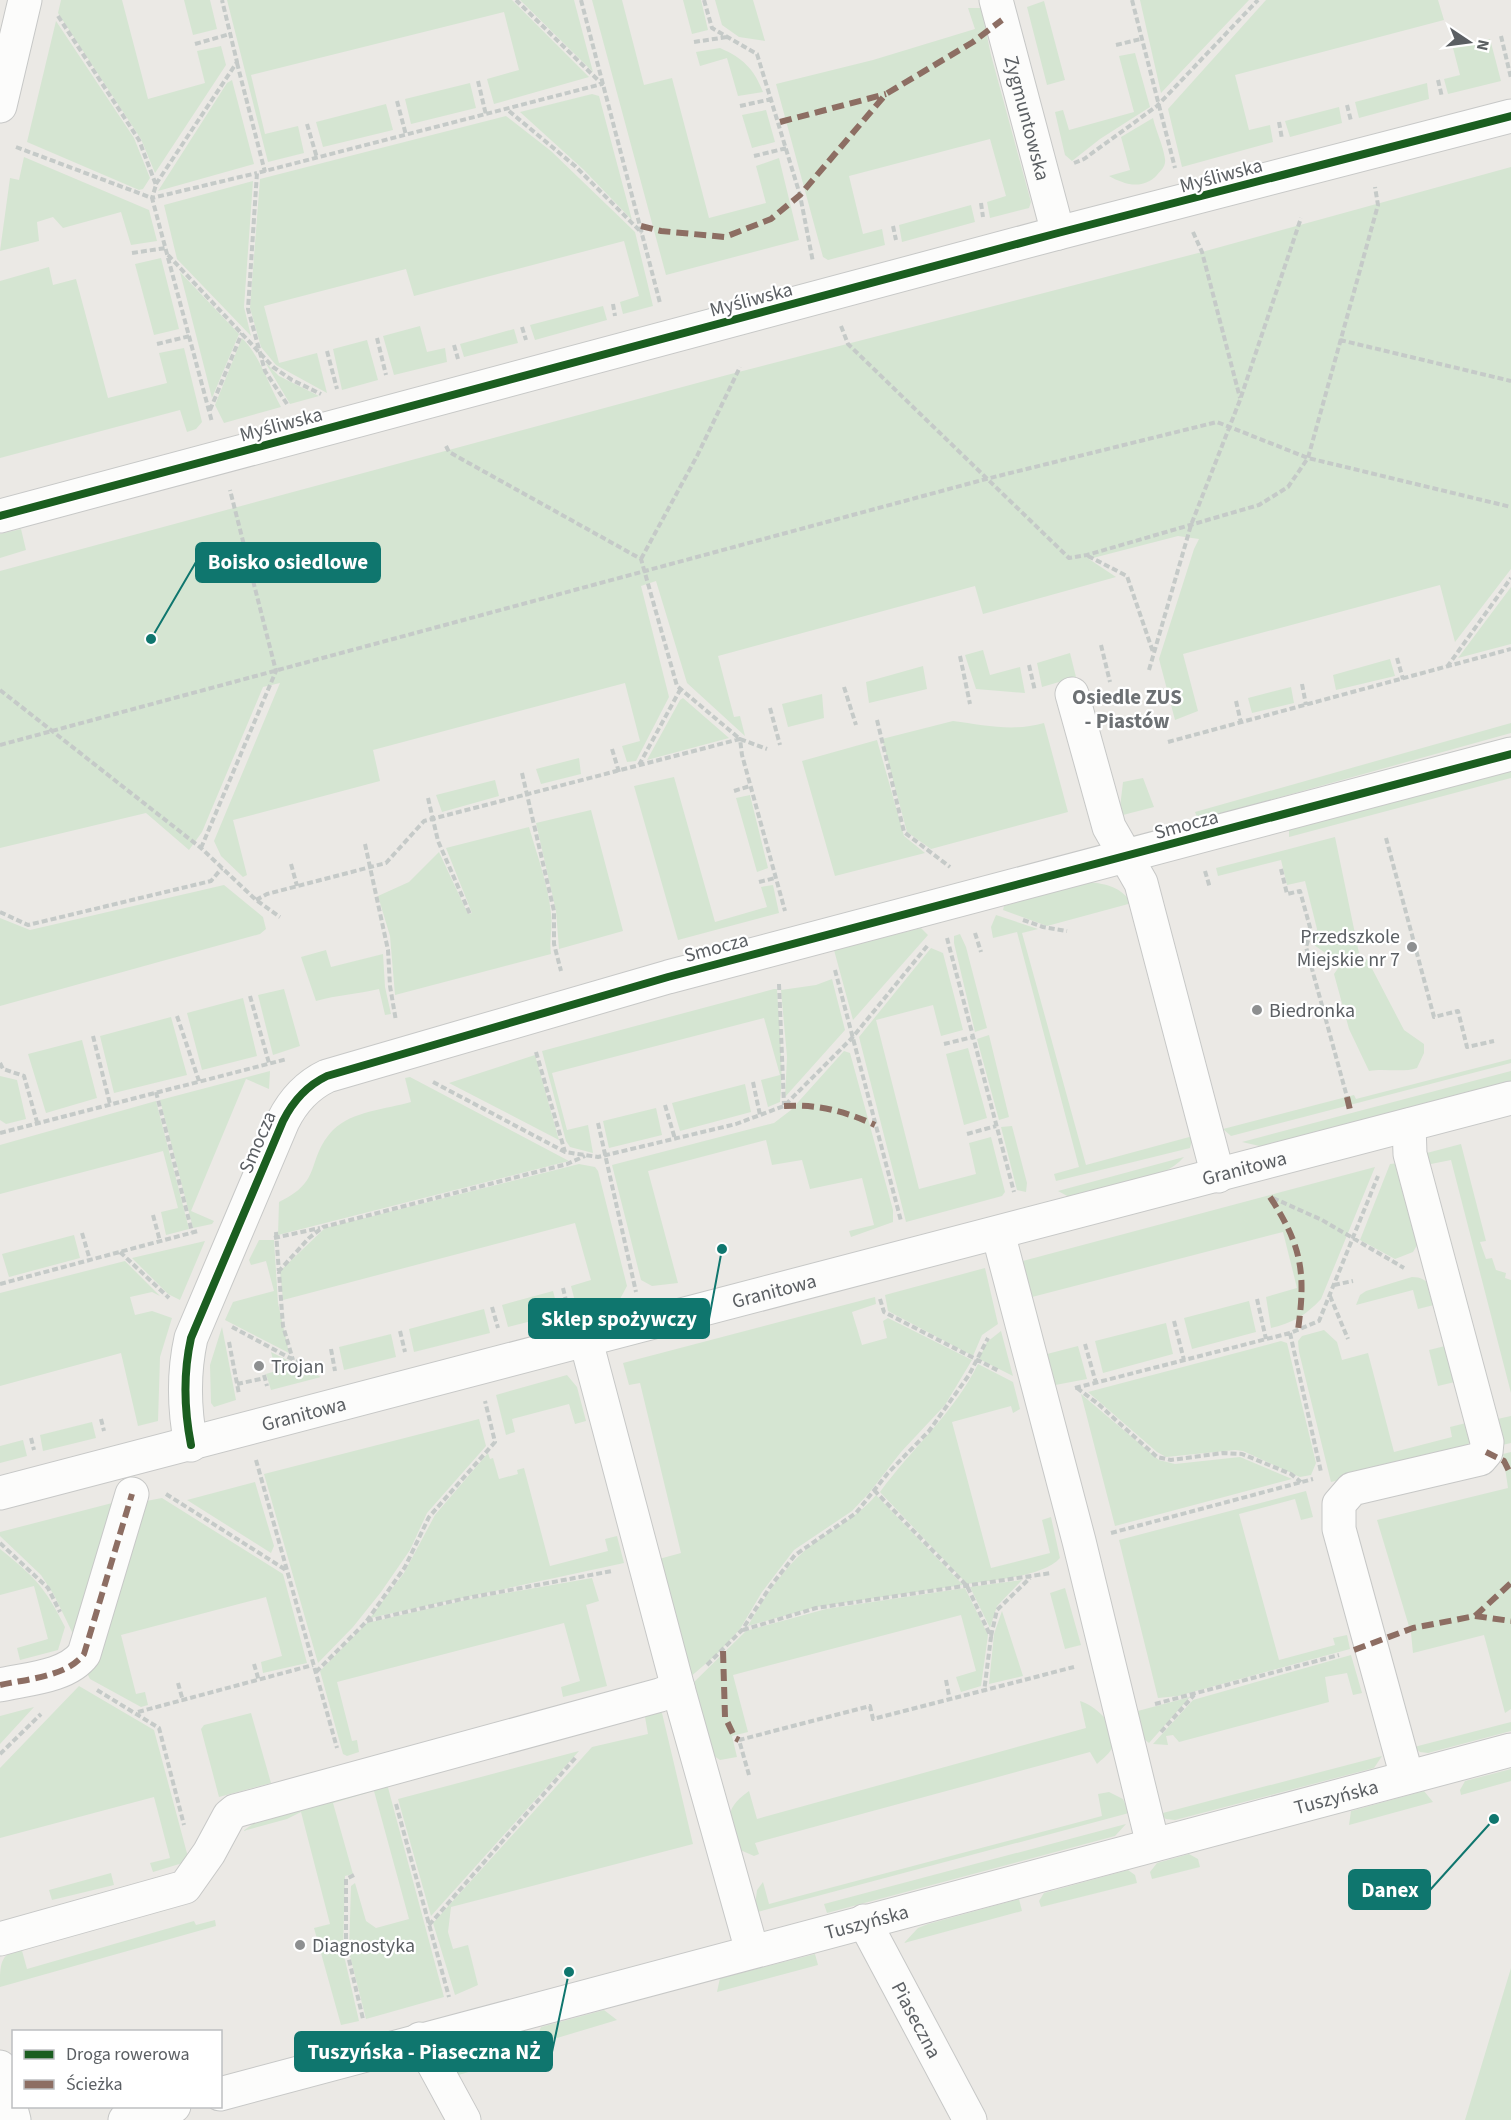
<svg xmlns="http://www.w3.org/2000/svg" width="1511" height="2120" font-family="'Source Sans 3',sans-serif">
  <rect width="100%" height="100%" fill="#ebe9e5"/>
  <!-- green -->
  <path fill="#d5e5d2" d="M61,0H122L148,99L205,83L197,51L221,46L226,65L155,173L141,139L58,13Z
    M184,0H210L217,29L193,35Z
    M227,0H512L589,77L494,104L487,79L519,70L504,12L251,75L265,134L298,126L304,153L268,162Z
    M520,0H574L593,72Z
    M592,0H622L644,85L672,78L709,218L766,203L756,166L779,158L799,240L666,275Z
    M683,0H701L708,30L692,34Z
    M715,0H753L765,41L739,37L722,25Z
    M1140,0H1249L1161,93Z
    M1266,0H1438L1444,20L1235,75L1249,130L1270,125L1273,142L1182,167L1168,109Z
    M1044,1L1065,80L1047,85L1027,7Z
    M968,8H981L991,55L1031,202L1029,208L990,218L987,202L1006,196L990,139L849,176L863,234L882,229L885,245L828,260L823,257L776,84L873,60L975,29Z
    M56,21L134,138L150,178L143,189L139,190L27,142Z
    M1490,39L1501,81L1448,94L1444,79L1460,75L1453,48Z
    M720,48C743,58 754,69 763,92L738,96L727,58L700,66L696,52Z
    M1135,53L1150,107L1100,139L1072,161L1065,155L1055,112L1063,110L1069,130L1134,112L1119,56Z
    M232,80L254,164L158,191L227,83Z
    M470,83L476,108L411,124L405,99Z
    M1427,83L1429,99L1359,118L1355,102Z
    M592,94L599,96L632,220L584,170L520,112Z
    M386,104L393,130L323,147L316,122Z
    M1339,107L1342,123L1290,137L1285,121Z
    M766,110L775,142L752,148L742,115Z
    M506,116L551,151L635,232L653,306L623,314L620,302L639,296L624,241L414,296L406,269L264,306L279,363L317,353L327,393L276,365L261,347L250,308L260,179Z
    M1153,118C1156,131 1163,145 1165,159C1166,167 1161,170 1157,175C1143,190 1125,185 1109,176L1130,170L1121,137Z
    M24,157L149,210L157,241L131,245L121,212L63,228L53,217L37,222L39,241L0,251L10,178L19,180Z
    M1511,167V569L1455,642L1440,585L1183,654L1198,711L1175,720L1159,659L1194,549L1199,539L1178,536L1089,559L1116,577L983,614L975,586L718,656L734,717L740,716L745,736L687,683L656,581L641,586L669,697L636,761L627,762L622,746L640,741L625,683L373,750L380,781L233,820L247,875L243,877L221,856L214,841L280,683L263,687L202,832L189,850L146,813L0,848V571L727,375L1202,252Z
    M253,181L244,307L251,336L177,259L164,205Z
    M971,205L975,222L902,242L899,225Z
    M161,258L179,329L154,335L135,264Z
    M49,267L53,285L76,279L108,398L167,383L159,353L184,348L202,422L196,429L187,432L180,410L0,458V281Z
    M180,272L239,334L212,398Z
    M603,306L607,320L535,340L530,325Z
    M420,326L427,352L445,348L447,362L394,375L383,336Z
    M514,329L518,343L464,357L460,344Z
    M242,338C260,356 268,384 281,407L224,423L215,405Z
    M367,340L378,380L342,390L333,349Z
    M265,362L279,376L319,396L290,404Z
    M21,529L26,550L0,558V534Z
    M1511,587V644L1458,658Z
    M983,650L990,675L1020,667L1025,693L976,689L965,655Z
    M1070,653L1076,677L1042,687L1037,663Z
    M1390,659L1395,676L1336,690L1333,675Z
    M923,666L927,689L869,703L866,682Z
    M1291,687L1294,703L1252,713L1248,698Z
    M822,694L824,718L788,727L782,704Z
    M683,698L729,738L647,760L680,700Z
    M953,721C984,725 1013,732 1044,723L1068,812L931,849L907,832L882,739Z
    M1511,723V733L1198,820L1195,812Z
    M877,740L904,836L925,853L835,876L802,761Z
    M579,758L581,774L541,784L536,769Z
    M1511,769V778L1289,837V828Z
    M674,777L715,922L767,907L761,887L773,885L779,913L678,940L634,786Z
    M1143,778L1154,807L1119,816L1123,782Z
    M495,780L499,796L442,812L436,795Z
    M750,795L768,868L757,872L736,798Z
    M591,810L623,931L559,949L556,911L536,823Z
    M529,827C537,855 548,884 551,913C553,928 549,939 551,954L395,995L390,936L378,896L409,882L439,852L468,914L472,913L446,848Z
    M1335,837L1359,953L1334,959L1314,945L1317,929L1305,881L1287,885L1281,860L1218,876L1216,868Z
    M1088,882C1108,884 1120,887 1132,903L1047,926L1003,910L1004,906Z
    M224,885L263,917L266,929L260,934L0,1006V918L30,930Z
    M996,915L1038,929L1022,933L1086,1165L1193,1136L1190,1148L1056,1181L1054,1174L1079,1167L1017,932L993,938L991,927Z
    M921,928L928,935L853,1020L834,950Z
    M960,934L966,947L987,1028L975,1032L954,943V936Z
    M931,948L943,953L963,1030L941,1036L933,1005L876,1020L919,1189L976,1174L969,1143L991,1137L1005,1192L1002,1196L906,1222L859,1037Z
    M326,950L331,967L383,954L385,987L391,1014L385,1015L379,989C357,994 337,995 316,1001L301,957Z
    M1367,959L1404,1030L1424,1044V1053L1417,1068C1402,1073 1385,1068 1369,1071L1349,1029L1334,974L1341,964Z
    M832,979L845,1030L785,1097L787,1057L781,990L816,985Z
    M284,989L300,1046L273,1055L258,995Z
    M774,989H777C779,1027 784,1065 780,1102L768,1107L761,1080L780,1075L764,1018L552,1073L567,1130L588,1125L593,1153L570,1147L566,1141L542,1051Z
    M243,998L257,1056L202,1070L187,1013Z
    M171,1017L187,1075L114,1093L100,1036Z
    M989,1035L1009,1117L999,1120L977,1039Z
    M82,1040L97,1098L46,1113L28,1054Z
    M968,1048L987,1118L964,1125L946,1054Z
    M844,1051L850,1053L893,1210V1222L851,1237L849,1231L874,1225L862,1178L810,1189L802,1160L772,1165L766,1140L648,1171L678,1283L652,1286L641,1280L612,1165L774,1123L791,1110Z
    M535,1055L559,1140L449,1083Z
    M1511,1059V1063L1231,1136L1223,1129L1354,1095L1356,1099Z
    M270,1071L269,1089L246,1079L191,1211L214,1221L212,1224L193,1228L160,1100Z
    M1511,1071V1081L1264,1147L1242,1142Z
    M0,1076L17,1080L26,1119L6,1124L0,1120Z
    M410,1077L569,1161L278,1235L279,1202C324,1181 305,1160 333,1130C352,1111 387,1109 411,1102L405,1078Z
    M745,1084L751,1112L680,1131L672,1103Z
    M156,1101L189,1229L166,1235L161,1212L178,1208L163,1151L0,1194V1145Z
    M656,1108L662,1135L609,1148L603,1121Z
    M1012,1126L1027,1183L1026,1192L1017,1190L1001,1127Z
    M1461,1144L1486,1241L1480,1242L1486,1259L1492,1258L1496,1270L1506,1273L1505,1278L1511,1280V1393L1451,1160L1426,1165L1423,1154Z
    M1184,1157C1161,1183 1104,1190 1071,1198L1058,1191Z
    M1400,1163L1419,1242L1413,1252L1395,1259L1360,1240L1390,1164Z
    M579,1164L595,1167L598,1171L627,1286L620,1299L577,1309L571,1286L591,1280L575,1223L283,1300L280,1271L325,1228Z
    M1375,1167L1321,1299C1306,1315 1293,1323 1271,1328L1266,1297L1297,1288L1283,1232L1032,1297L1019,1262Z
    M74,1235L80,1258L9,1277L2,1254Z
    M259,1240H274L278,1303L289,1353L225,1320L233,1302L274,1291L266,1261L251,1265L249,1260Z
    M205,1241L180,1300L168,1294L132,1258Z
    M125,1261L160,1296L152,1292L130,1297L135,1315L152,1311L172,1318L160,1357L158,1421L138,1426L121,1353L0,1386V1293Z
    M985,1268L998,1324L982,1335L973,1356L888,1311L885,1295Z
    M1412,1277C1430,1277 1432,1290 1438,1304L1418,1309L1413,1290L1356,1305L1360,1295L1366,1291Z
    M553,1291L559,1314L508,1327L502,1305Z
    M875,1297L876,1304L852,1312L862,1345L887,1338L883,1321L888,1318L972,1360L945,1405L901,1452L869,1493L852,1511L794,1550L762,1592L740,1629L717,1654L689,1678L659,1559L681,1553L640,1383L629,1385L623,1363Z
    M1249,1301L1256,1332L1192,1349L1184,1318Z
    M484,1309L490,1333L414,1352L409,1329Z
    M1166,1323L1173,1354L1103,1373L1095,1341Z
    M222,1327L236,1400L214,1407L211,1403L210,1365Z
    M1324,1330L1337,1342L1342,1360L1368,1353L1394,1452L1452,1437L1450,1427L1470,1422L1469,1443L1463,1451L1331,1482L1299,1352L1298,1341L1302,1336Z
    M1001,1331L1013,1376L979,1359L987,1342Z
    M391,1334L396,1357L344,1370L339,1347Z
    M1281,1341L1287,1343L1288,1347L1316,1463L1311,1475L1300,1477L1243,1451L1235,1450L1166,1457L1157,1452L1088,1392Z
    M1449,1345L1459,1381L1438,1386L1429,1350Z
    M1078,1346L1087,1379L1050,1386L1047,1354Z
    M271,1352L321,1377L271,1390L266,1374L276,1371Z
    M978,1364L1013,1382L1020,1409L1013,1413L1011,1406L952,1422L991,1568L1050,1553L1042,1520L1051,1517L1060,1558C1043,1577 992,1580 967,1584L880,1492C912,1448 954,1413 978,1364Z
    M567,1375L577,1387L586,1421L575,1424L569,1404L512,1419L515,1432L506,1435L496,1395Z
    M1081,1394L1159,1460L1175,1464L1240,1457L1292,1479L1115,1526Z
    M1511,1416V1443L1498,1446L1493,1420Z
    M479,1419L486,1446L427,1513L410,1550L381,1592L353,1627L318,1663L264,1474Z
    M92,1422L96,1438L43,1451L40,1435Z
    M23,1440L27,1456L0,1463V1446Z
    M1511,1452V1709L1505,1713L1484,1635L1413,1653L1411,1633L1377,1520L1508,1488L1503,1454Z
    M488,1453L490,1459L493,1458L499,1479L518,1474L517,1470L524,1468L550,1566L608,1551L605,1539L617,1536L624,1563L370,1618L404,1573L435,1515Z
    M255,1482L274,1546L271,1553L187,1500Z
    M1306,1491L1313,1517L1301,1520L1295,1499L1239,1514L1279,1660L1335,1645L1333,1638L1347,1635L1350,1649L1178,1696L1158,1698L1119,1540Z
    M876,1495L963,1585L816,1607L748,1626C762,1601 780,1574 800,1555C823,1532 855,1521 876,1495Z
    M162,1498L283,1574L307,1663L263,1673L261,1662L282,1656L266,1597L121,1635L136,1694L145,1692L148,1705L141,1707L90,1679L87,1673L141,1502Z
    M120,1501L75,1638L54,1595L41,1575L0,1536V1532Z
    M0,1549C35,1577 45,1587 65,1627L58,1650L20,1660L17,1648L48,1639L34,1586L0,1595Z
    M592,1578L599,1601L586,1605L607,1686L563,1697L561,1687L580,1681L564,1623L337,1682L352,1741L357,1740L359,1752L347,1756L343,1754L320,1671L367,1623L466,1600Z
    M1022,1580L997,1606L990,1628L970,1587Z
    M965,1588L988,1635L981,1686L961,1692L956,1677L976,1671L961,1615L733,1675L748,1732L732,1736L737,1757L720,1760L711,1754L691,1685L746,1631L826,1609Z
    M1065,1588L1081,1645L1065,1649L1050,1593Z
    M1002,1611L1023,1676L989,1684L994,1634Z
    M1351,1655L1362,1693L1353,1695L1347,1673L1325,1677L1329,1702L1179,1742L1173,1735L1166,1736L1168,1745L1153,1744L1193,1700Z
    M79,1686L154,1730L188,1857L186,1862L153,1872L150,1863L170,1858L154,1797L0,1838V1768Z
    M1190,1697L1149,1743L1140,1736L1134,1712Z
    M1080,1701C1098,1707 1122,1729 1111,1750C1108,1755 1101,1760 1097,1764L1090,1752L755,1843L759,1854L754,1856L738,1849C728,1822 722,1810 749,1791L757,1819L1086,1728Z
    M34,1707L0,1744V1716Z
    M644,1711L662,1713L693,1844L451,1907L448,1932L453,1949L468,1945L478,1985L455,1995L433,1923L592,1747L648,1734Z
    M251,1713L271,1783L219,1797L201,1729L204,1725Z
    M1511,1722V1731L1428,1753L1420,1752L1414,1747Z
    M579,1751L431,1916L398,1799Z
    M1382,1756L1374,1768L1175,1820L1166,1819L1159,1814Z
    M1511,1769V1781L1461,1795L1460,1790L1465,1781Z
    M386,1780L444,1997L366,2019L349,1952L351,1886L355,1883L366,1921L376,1928L409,1919L374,1791L333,1803L353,1874L345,1876L343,1951L359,2021L341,2025L314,1928L330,1924L301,1812L287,1819L243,1831L268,1813Z
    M1424,1791L1433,1802L1349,1825L1351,1811Z
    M1109,1792L1123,1799L1129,1813L754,1913L757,1890L763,1882L769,1904L1102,1816L1098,1794Z
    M1126,1824L1115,1836L827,1913L824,1904Z
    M1189,1854L1198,1859L1200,1867L1152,1879L1150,1872L1157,1863Z
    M1128,1870L1135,1875L1137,1883L1041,1907L1039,1901L1044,1893Z
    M111,1873L114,1885L52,1900L49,1890Z
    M1019,1899L1022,1911L904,1943L918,1928L928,1924Z
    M215,1920L216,1926L0,1987C0,1963 0,1955 21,1947L27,1969L194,1921L196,1925Z
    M815,1954L818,1965L717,1992L720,1978Z
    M1511,1968V2120H1465Z
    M604,2010L617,2020L537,2044V2037L541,2027Z
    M509,2035L520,2042L521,2049L479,2069L455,2076L453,2065L459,2051Z"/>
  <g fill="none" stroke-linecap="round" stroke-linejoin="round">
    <defs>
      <g id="minor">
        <path id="s1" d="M996,0L1058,233"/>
        <path d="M0,106L25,0"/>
        <path d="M0,516L1058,233L1511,116"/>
        <path d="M1072,694L1109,827L1141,883L1218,1176"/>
        <path d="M998,1233L1079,1541L1153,1845"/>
        <path d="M586,1341L678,1688L752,1951"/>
        <path d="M191,1445C184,1409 183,1374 191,1338L283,1121C293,1101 306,1086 327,1076L668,977L1511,754"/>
        <path id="s2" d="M0,1493L1511,1098"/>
        <path d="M0,1685C26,1679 67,1677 84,1654L132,1494"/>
        <path d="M1407,1777L1339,1529V1504L1352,1489L1480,1459L1486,1452L1487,1442L1410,1154L1409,1125"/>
        <path id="s3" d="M864,1921L970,2120"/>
        <path d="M0,1939L185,1887L209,1853L229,1816L235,1811L660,1695L678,1688"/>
        <path d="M420,2039L464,2120"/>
        <path d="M0,2067L14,2120"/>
        <path id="s4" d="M220,2094L1511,1750"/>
        <path d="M125,2120L174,2106"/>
      </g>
    </defs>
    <!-- minor casing -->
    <use href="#minor" stroke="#c7c8c7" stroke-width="35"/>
    <!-- path -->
    <path stroke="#c5cac8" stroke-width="4" stroke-dasharray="6 3" stroke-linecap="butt" d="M581,0L660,303
      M704,0L712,28L757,54L800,195L813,262
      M1132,0L1175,168
      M58,16L139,140L156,185L152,198L257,173
      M1501,36L1511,78
      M694,42L727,37
      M195,44L230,34
      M1116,45L1141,39
      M237,63L265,172
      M1438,80L1442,97
      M478,81L486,115
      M397,101L406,135
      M1347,105L1351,121
      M740,106L772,99
      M509,111L575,166L642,233
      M1279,122L1282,139
      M307,124L317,158
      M16,147L152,198L212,422
      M754,156L787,148
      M1074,163L1084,159L1157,106L1258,0
      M156,184L237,62L222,0
      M981,203L983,217
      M893,226L896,240
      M1193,232L1202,252L1240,398
      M132,253L166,248
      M168,255L273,367L292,380L321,394
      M613,304L615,316
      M841,326L848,344L1069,558L1087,555L1259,505L1288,487L1308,458L1378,205L1375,187
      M522,327L526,340
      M377,338L386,375
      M1340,340L1511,381
      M157,344L190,336
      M454,345L458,359
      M327,351L337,389
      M287,404L265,371L248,309L257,173L602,84L516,0
      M210,410L242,333
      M446,446L449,452L641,559L677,686L740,739L767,749
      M1088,556L1127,576L1153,652
      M641,559L697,456L740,367
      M1101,645L1110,682
      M960,656L970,704
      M1397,658L1403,679
      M1029,665L1035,691
      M1447,667L1511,578
      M1149,670L1191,525L1240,400L1301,218
      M1302,684L1306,705
      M844,687L856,725
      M0,690L201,848L256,900L280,917
      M1236,701L1241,723
      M770,708L780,745
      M877,720L904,832L950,867
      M1168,742L1511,649
      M0,745L986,479L1217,422L1308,458L1511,507
      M612,749L619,772
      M639,765L680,690
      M522,773L554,911V944L561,971
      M734,791L750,786
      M428,798L438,841L470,914
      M1386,838L1434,1017L1458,1011L1467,1047L1494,1041
      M365,844L388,950L390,986L396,1021
      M201,848L276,671L230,490
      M291,864L297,886
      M1281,869L1287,894L1300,891L1311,931L1306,947L1347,1097
      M1205,871L1210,888
      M759,882L775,878
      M256,900L267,894L386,863L424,821L740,739L742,755L785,911
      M0,912L28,925L211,881L222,868
      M1023,920L1043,927L1067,931
      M975,933L981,952
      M947,938L1014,1192
      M835,970L901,1221
      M779,984L784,1105
      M250,996L269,1063
      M177,1016L199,1081
      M93,1036L110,1104
      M944,1044L973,1037
      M536,1052L565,1152
      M0,1063L3,1069L24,1076L37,1122
      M433,1082L565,1152L598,1157L736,1124L784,1106L852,1038L928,945
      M753,1082L760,1115
      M156,1092L192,1232
      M665,1105L675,1139
      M598,1123L636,1292
      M0,1133L287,1059
      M967,1134L996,1126
      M1273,1198L1322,1220L1404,1268
      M153,1215L160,1241
      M276,1232L283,1326L293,1360
      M82,1233L90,1260
      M274,1238L320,1228
      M120,1252L169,1298
      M278,1272L309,1238L323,1227L567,1164L585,1156
      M0,1284L198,1231
      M1334,1285L1353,1281
      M563,1288L568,1309
      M1330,1296L1348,1339
      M880,1299L884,1312L999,1371
      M1257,1299L1266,1339
      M492,1307L498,1328
      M1174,1321L1184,1360
      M232,1327L318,1373
      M400,1331L405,1352
      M1290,1333L1321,1472
      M229,1342L239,1394
      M1085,1344L1096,1383
      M331,1349L335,1371
      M264,1375L267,1386
      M237,1384L265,1378
      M1075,1388L1290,1333L1319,1321L1378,1176
      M1077,1388L1097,1403L1157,1457L1171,1460L1223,1453L1242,1454L1291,1474L1301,1482
      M101,1419L104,1431
      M31,1438L34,1450
      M256,1460L337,1748
      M874,1490L967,1586L991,1637L984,1692
      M166,1494L286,1570
      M1111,1533L1313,1479
      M0,1543L48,1588L60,1612
      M367,1621L462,1599L612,1571
      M743,1630L816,1608L1051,1573
      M991,1636L997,1610L1030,1578
      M254,1664L259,1681
      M707,1665L742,1630L770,1587L795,1555L856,1513L888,1473L929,1431L969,1375L988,1338
      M316,1672L366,1622L405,1567L429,1517L495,1442L485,1401
      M946,1680L950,1701
      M178,1683L183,1701
      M97,1690L159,1728L184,1825
      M1155,1704L1339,1655
      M138,1712L313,1665
      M1161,1732L1194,1695
      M0,1754L41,1714
      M749,1775L739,1740L870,1706L873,1719L1074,1667
      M396,1804L449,1997
      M354,1875L346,1879V1947L363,2019
      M429,1925L577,1756"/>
    <!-- minor -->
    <use href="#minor" stroke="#fcfcfb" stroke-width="33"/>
    <!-- quiet -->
    <path stroke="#8d6e63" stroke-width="6" stroke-dasharray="12 6" stroke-linecap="butt" d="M780,122L886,94
      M641,226L661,231L725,237L771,219L800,195L886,94L973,42L1002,20
      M1347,1097L1350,1110
      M784,1106C817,1104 845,1111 875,1125
      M1270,1197C1302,1246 1306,1273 1298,1330
      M1486,1452L1504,1461L1511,1475
      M1475,1616L1511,1583
      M1354,1650L1413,1628L1475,1616L1511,1621
      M723,1651L725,1717L735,1738L739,1740
      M0,1685C26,1679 67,1677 84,1654L132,1494"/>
    <defs>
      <path id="cycleway" d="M0,516L1058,233L1511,116
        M191,1445C184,1409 183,1374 191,1338L283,1121C293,1101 306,1086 327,1076L668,977L1511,754"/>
    </defs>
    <!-- cycleway casing -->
    <use href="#cycleway" stroke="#fff" stroke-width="11"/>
    <!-- cycleway -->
    <use href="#cycleway" stroke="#1b5e20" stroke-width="8"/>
  </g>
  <!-- markers -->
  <g fill="#8d8f90" stroke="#fff" stroke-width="2">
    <circle cx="1412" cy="947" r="6"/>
    <circle cx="1257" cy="1010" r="6"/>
    <circle cx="259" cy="1366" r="6"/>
    <circle cx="300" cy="1945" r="6"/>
  </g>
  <g text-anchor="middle" stroke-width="4.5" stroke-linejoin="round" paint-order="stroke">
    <!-- street labels -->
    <g font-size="20" fill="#5b5f63" stroke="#fff">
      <text dy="7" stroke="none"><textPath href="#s1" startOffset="122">Zygmuntowska</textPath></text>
      <text transform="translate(1221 175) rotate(-15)" y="7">Myśliwska</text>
      <text transform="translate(751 299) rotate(-15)" y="7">Myśliwska</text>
      <text transform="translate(281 424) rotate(-15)" y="7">Myśliwska</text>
      <text transform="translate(1186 824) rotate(-15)" y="7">Smocza</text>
      <text transform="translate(716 947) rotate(-15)" y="7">Smocza</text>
      <text transform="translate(257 1142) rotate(-67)" y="7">Smocza</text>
      <text dy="7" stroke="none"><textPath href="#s2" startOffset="1286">Granitowa</textPath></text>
      <text dy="7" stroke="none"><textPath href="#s2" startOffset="800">Granitowa</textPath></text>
      <text dy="7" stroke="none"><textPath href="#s2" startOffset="314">Granitowa</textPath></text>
      <text dy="7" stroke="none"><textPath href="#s4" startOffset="1155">Tuszyńska</textPath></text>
      <text dy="7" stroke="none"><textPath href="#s4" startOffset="669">Tuszyńska</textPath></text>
      <text dy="7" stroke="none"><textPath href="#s3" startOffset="112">Piaseczna</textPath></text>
    </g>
    <!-- poi labels -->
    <g font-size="20" fill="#5b5f63" stroke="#fff" text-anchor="start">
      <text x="1400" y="943" text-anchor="end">Przedszkole<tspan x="1400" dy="23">Miejskie nr 7</tspan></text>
      <text x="1269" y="1017">Biedronka</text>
      <text x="271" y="1373">Trojan</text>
      <text x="312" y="1952">Diagnostyka</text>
    </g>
    <!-- neighbourhood labels -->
    <g font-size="21" font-weight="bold" fill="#6d7174" stroke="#fff">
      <text x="1127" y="704">Osiedle ZUS<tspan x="1127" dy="24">- Piastów</tspan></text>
    </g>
  </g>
  <!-- callouts -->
  <path fill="none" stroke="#0f766e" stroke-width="2" d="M151 639L196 562M722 1249L709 1319M1494 1819L1430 1890M569 1972L552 2052"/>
  <g fill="#0f766e" stroke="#fff" stroke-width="2">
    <circle cx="151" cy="639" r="6"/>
    <circle cx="722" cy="1249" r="6"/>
    <circle cx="1494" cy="1819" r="6"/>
    <circle cx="569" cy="1972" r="6"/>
  </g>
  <g fill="#0f766e" stroke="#0f766e" stroke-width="2">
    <rect x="196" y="543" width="184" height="39" rx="6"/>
    <rect x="529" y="1299" width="180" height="39" rx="6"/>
    <rect x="1349" y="1870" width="81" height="39" rx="6"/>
    <rect x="295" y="2032" width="257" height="39" rx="6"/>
  </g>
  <g font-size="21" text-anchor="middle" font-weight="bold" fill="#fff">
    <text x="288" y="569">Boisko osiedlowe</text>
    <text x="619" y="1326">Sklep spożywczy</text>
    <text x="1390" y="1897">Danex</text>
    <text x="424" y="2059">Tuszyńska - Piaseczna NŻ</text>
  </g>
  <!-- legend -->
  <rect x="12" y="2030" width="210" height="78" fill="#ffffff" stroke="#bdbfc1" stroke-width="1.5"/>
  <rect x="24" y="2050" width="30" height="9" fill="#1b5e20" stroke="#bdbfc1" stroke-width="1.5"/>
  <text x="66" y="2060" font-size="18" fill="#5b5f63">Droga rowerowa</text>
  <rect x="24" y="2080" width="30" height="9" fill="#8d6e63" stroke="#bdbfc1" stroke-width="1.5"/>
  <text x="66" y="2090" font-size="18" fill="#5b5f63">Ścieżka</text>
  <!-- north arrow -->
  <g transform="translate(1469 42) rotate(103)" stroke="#ffffff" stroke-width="4.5" paint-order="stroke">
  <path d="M0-4.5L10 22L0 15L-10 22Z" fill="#5b5f63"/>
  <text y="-9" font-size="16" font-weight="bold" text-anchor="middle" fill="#5b5f63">N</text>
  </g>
</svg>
